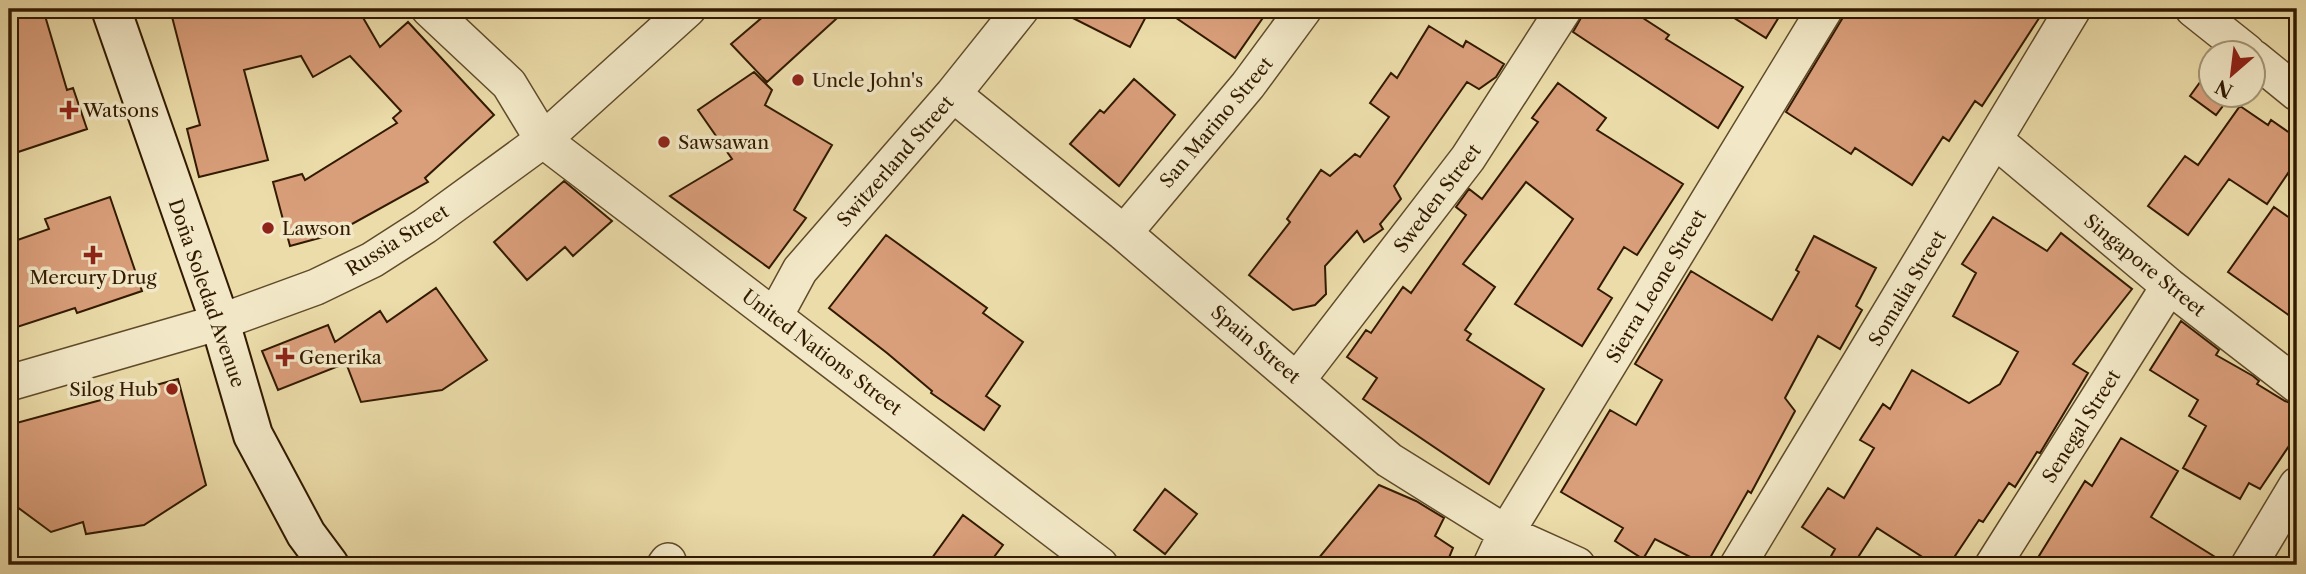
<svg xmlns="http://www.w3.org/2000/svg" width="2306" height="574" font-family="'Libre Caslon Text',serif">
  <rect width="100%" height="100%" fill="#ebdca9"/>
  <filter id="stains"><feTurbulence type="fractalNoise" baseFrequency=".00286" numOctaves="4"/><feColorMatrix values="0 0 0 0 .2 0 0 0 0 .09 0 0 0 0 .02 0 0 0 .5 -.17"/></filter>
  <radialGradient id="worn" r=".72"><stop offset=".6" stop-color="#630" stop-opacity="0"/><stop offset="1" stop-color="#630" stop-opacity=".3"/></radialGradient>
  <!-- building -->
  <path fill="#d99e7a" stroke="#321a00" stroke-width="2" d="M9,9H43L67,90L73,88L87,129L9,155Z
    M170,9H358L380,47L408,22L494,115L425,178L428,182L334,234L290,246L273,182L302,174L305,180L397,123L393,118L401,111L350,56L313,77L301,56L244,70L268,160L199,177L187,129L200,125Z
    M772,9H847L767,82L731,44Z
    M1055,9H1150L1130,47Z
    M1163,9H1269L1235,58Z
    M1586,9H1629L1669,35L1666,39L1743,87L1718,128L1573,32Z
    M1720,9H1784L1766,38Z
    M1848,9H2045L1982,106L1975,101L1949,141L1943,137L1912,185L1855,148L1851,154L1786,112Z
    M1429,26L1463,47L1466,41L1504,64L1496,77L1479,89L1467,82L1394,186L1401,199L1380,224L1383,229L1364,242L1357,231L1325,266L1326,294L1315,305L1293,310L1249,275L1290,222L1287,219L1321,170L1330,176L1355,154L1360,157L1389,117L1370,103L1391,73L1397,78Z
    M2211,67V94H2232L2216,115L2190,96Z
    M754,72L772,90L765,105L832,145L794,210L806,218L769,268L670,196L732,159L698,110Z
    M1134,79L1175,115L1119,186L1070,144L1100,110L1104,113Z
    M1558,83L1606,118L1597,130L1683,184L1637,255L1624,247L1598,289L1612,298L1582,346L1515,304L1573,219L1526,182L1463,264L1495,287L1465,330L1471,334L1467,340L1544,389L1489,484L1363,399L1377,378L1347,357L1366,330L1371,333L1403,287L1411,293L1466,215L1456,207L1469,189L1482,199L1538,122L1532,118Z
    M2240,106L2268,125L2271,120L2297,138V160L2267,204L2229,179L2188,235L2148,206L2185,156L2198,165Z
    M564,181L612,221L573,256L565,247L527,280L494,242Z
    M110,197L142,291L77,313L75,308L17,327L9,303V243L49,229L45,219Z
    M2274,207L2297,223V321L2228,272Z
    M1993,217L2047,251L2061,233L2132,289L2073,364L2088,373L2040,453L2037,452L2015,487L2009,483L1983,522L1979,520L1949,565H1935L1877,528L1853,565H1826L1835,549L1802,527L1828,488L1844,498L1874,448L1860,440L1883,404L1890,409L1912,370L1969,403L2000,384L2018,352L1953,316L1976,273L1962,264Z
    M886,235L987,308L983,313L1023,342L986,396L1000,406L984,430L931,393L932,391L887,353L829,308Z
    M1814,236L1876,268L1856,306L1862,310L1840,349L1818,336L1785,398L1795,411L1751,493L1748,491L1706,565L1655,539L1643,559L1615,541L1623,528L1561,492L1610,410L1636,425L1662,380L1635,364L1691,271L1772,320L1799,272L1796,270Z
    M436,288L487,360L442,390L361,402L346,363L278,390L262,351L328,325L335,342L380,311L387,322Z
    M2181,321L2219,350L2216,355L2253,376L2259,381L2257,384L2285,401L2297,405V434L2260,489L2249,483L2240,499L2183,468L2206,426L2189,416L2198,400L2150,370Z
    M178,379L206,485L144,525L86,534L83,522L51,532L9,501V425Z
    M2121,438L2178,471L2151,517L2228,565H2054L2039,556L2085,481L2092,486Z
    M1379,485L1416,501L1444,518L1435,536L1453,548L1446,565H1313Z
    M1165,489L1197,514L1165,554L1134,530Z
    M963,515L1003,545L988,565H927Z"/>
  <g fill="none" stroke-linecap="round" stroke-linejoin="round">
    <defs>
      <path id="street" d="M429,9L509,84L543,140L1100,565
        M2193,9L2247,52
        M2254,58L2297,93
        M953,94L1124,233L1389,460L1506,533L1577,565
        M1996,141L2169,286L2297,385
        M1124,233L1248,85L1304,9
        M775,316L800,270L953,94L1021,9
        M1298,379L1468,158L1564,9
        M9,383L220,322L316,287L372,260L425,226L543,140L688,9
        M665,565L668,561
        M1491,565L1506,533L1825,9
        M1738,565L2073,9
        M1993,565L2169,286
        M2249,565L2297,485"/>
      <path id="secondary" d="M111,9L220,322L253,435L306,534L329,565"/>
    </defs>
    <!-- street casing -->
    <use href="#street" stroke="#604a2a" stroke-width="38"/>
    <!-- secondary casing -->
    <use href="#secondary" stroke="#321a00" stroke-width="42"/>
    <!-- street -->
    <use href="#street" stroke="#f2e8c7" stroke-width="35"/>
    <!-- secondary -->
    <use href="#secondary" stroke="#f2e8c7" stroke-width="38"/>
  </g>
  <!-- markers -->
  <g fill="#8f2418" stroke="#f2e8c7" stroke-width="2.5">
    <circle cx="798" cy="80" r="7"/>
    <path d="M65.5 99.5h7v7h7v7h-7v7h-7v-7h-7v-7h7z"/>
    <circle cx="664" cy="142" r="7"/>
    <circle cx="268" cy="228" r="7"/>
    <path d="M89.5 244.5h7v7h7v7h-7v7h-7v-7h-7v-7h7z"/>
    <path d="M281.5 346.5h7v7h7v7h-7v7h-7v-7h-7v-7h7z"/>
    <circle cx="172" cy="389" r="7"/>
  </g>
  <g text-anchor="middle" stroke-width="7" stroke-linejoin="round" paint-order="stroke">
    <!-- poi labels -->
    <g font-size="19" fill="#321a00" stroke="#f2e8c7" text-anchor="start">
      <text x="812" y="87">Uncle John's</text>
      <text x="83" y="117">Watsons</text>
      <text x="678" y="149">Sawsawan</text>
      <text x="282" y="235">Lawson</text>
      <text x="93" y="284" text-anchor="middle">Mercury Drug</text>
      <text x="299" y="364">Generika</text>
      <text x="158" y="396" text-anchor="end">Silog Hub</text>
    </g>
    <!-- street labels -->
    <g font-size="19" fill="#321a00" stroke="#f2e8c7">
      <text transform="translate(1216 122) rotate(-50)" y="7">San Marino Street</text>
      <text transform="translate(895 161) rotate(-49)" y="7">Switzerland Street</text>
      <text transform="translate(1437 198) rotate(-53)" y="7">Sweden Street</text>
      <text transform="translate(397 240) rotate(-32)" y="7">Russia Street</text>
      <text transform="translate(2145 265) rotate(39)" y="7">Singapore Street</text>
      <text transform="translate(1656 286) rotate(-59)" y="7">Sierra Leone Street</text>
      <text transform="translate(1907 288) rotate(-59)" y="7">Somalia Street</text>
      <text transform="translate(207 293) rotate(71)" y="7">Doña Soledad Avenue</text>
      <text transform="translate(1256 344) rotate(40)" y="7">Spain Street</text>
      <text transform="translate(822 352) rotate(37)" y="7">United Nations Street</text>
      <text transform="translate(2081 426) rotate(-58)" y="7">Senegal Street</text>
    </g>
  </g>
  <!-- margin -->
  <rect width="2306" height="574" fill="none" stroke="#ebdca9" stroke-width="35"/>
  <rect x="10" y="10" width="2285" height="553" fill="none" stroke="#321a00" stroke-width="3.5"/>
  <rect x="18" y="18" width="2271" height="539" fill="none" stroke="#321a00" stroke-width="2"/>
  <!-- north arrow -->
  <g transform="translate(2232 74) rotate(208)"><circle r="33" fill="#f2e8c7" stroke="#a59677" stroke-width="2"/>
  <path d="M0-5L12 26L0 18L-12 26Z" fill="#8f2418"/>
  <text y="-10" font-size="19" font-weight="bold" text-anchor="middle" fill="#321a00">N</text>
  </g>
  <rect width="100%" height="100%" filter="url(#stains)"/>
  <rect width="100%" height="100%" fill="url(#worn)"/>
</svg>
